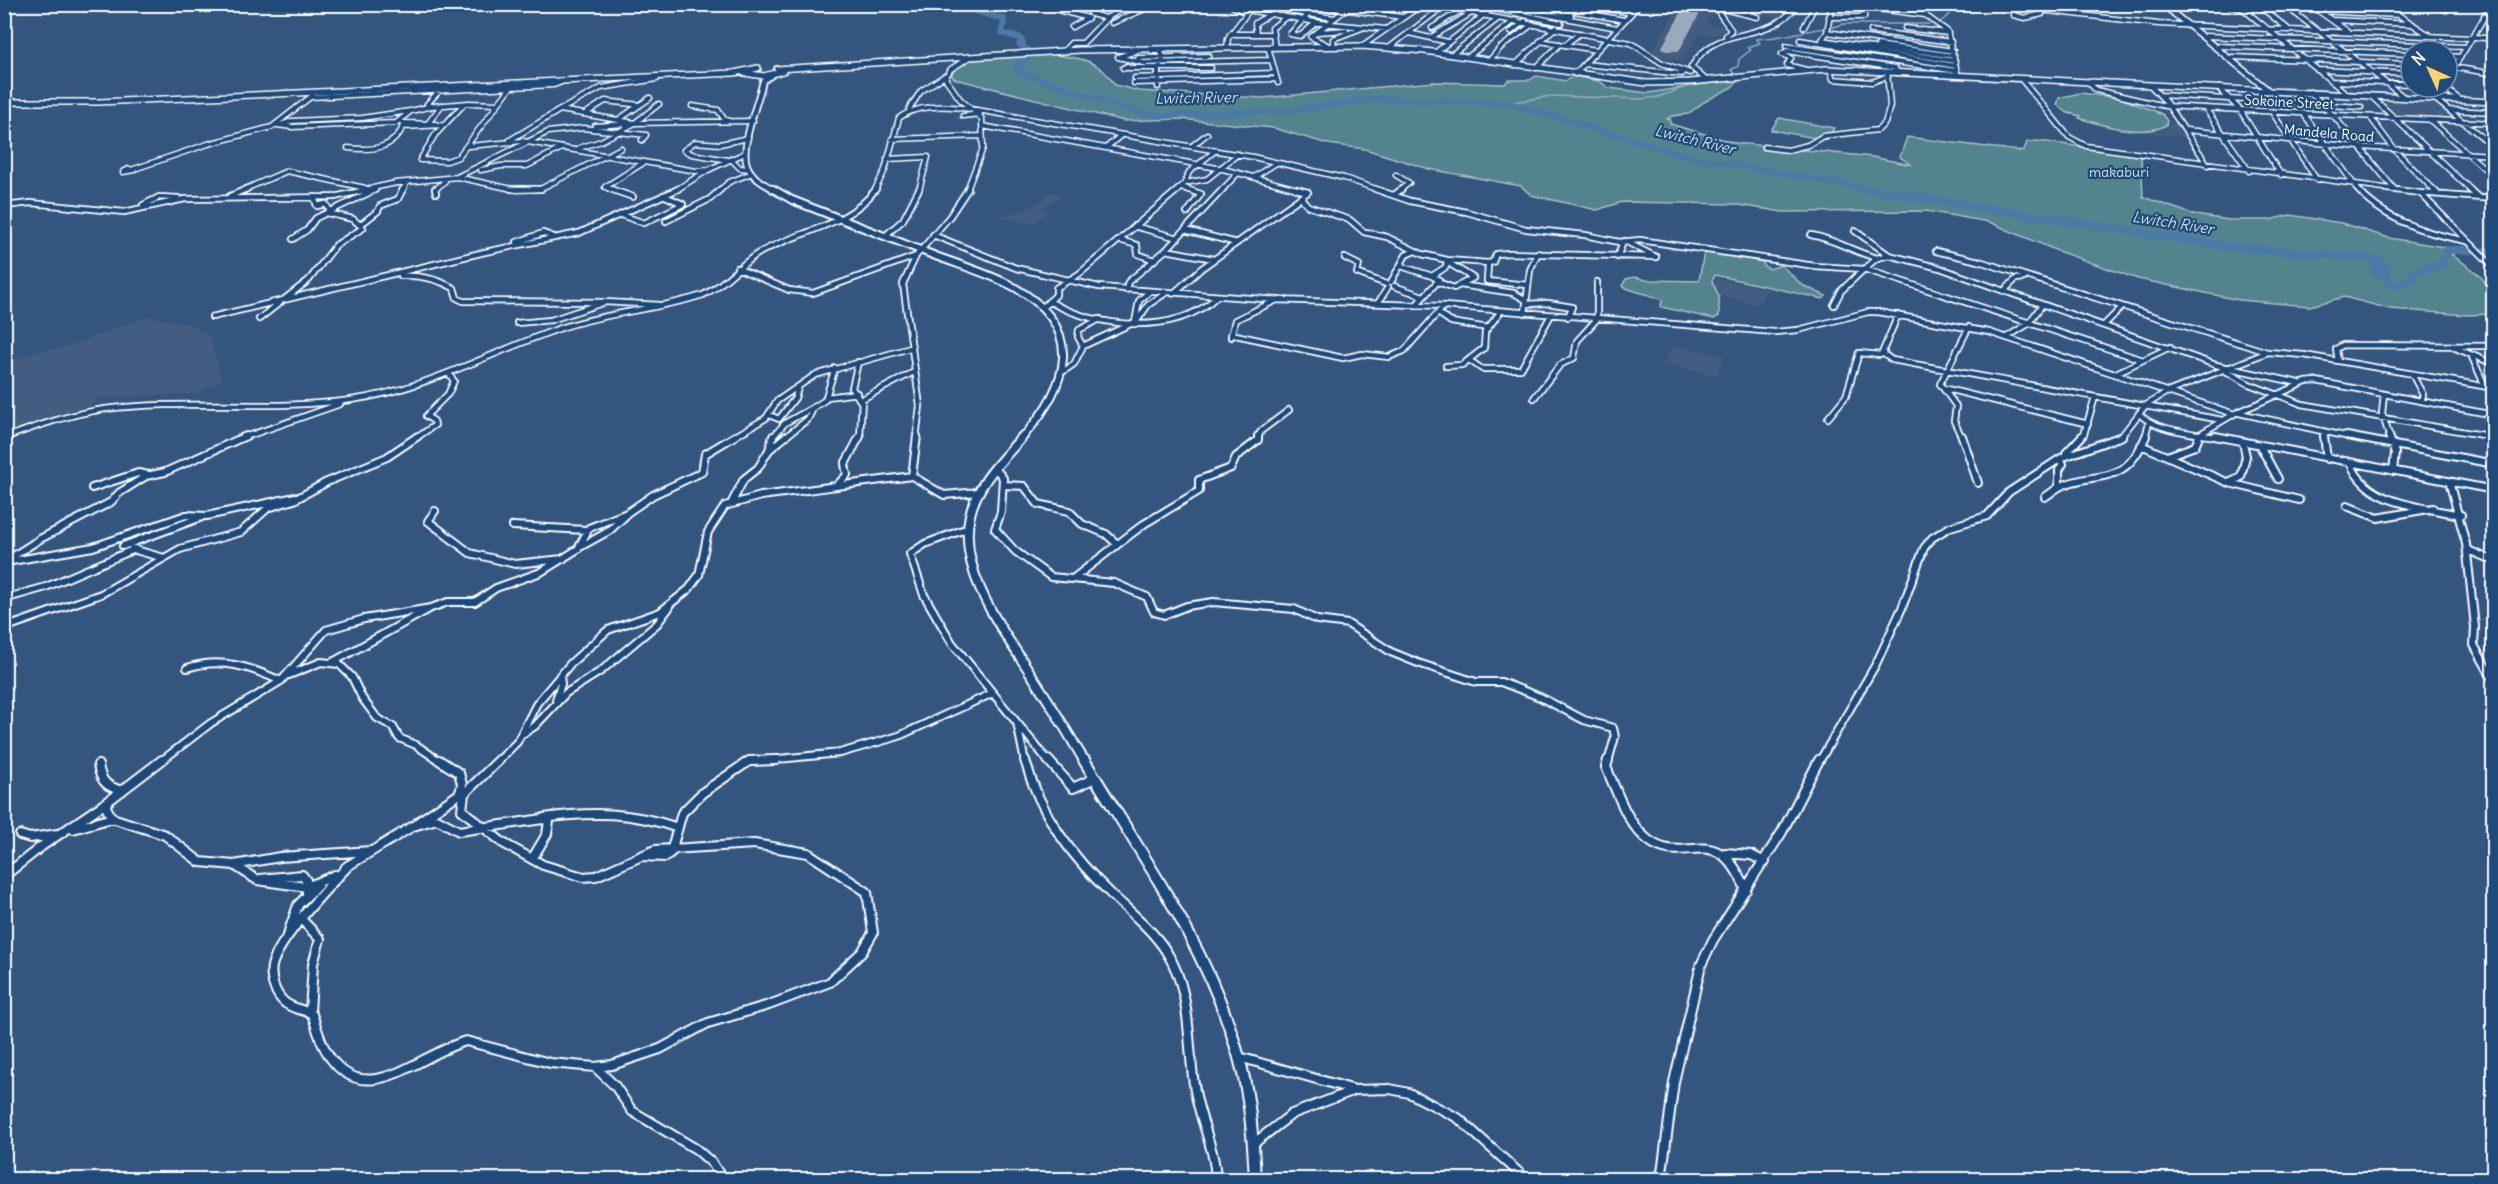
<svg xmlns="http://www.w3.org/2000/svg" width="2498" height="1184" font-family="Delius,sans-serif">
  <rect width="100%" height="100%" fill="#34557d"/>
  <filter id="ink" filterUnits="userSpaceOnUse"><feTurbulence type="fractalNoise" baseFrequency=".0167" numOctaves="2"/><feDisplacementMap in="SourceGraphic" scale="12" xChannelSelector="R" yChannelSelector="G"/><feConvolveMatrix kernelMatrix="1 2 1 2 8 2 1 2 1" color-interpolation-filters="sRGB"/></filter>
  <g filter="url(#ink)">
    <!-- built -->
    <path fill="#435d7f" d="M1679,5H1716L1706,24L1726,27L1723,35L1700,34L1683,61L1649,56Z
      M1750,5H1794L1793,11L1786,19L1744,13Z
      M2374,96L2434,99L2461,121L2399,117Z
      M2178,120L2191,138L2103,128L2080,121L2143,132L2166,128Z
      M1052,192L1062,194L1042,209L1049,211L1032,224L999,217L1031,208Z
      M1716,278L1767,289L1759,305L1708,293Z
      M148,316L192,325L209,335L222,380L195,394L101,398L83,410L5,432V364L34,352L69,346Z
      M1673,345L1725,356L1716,376L1663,364Z"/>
    <!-- green -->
    <path fill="#53838d" stroke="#a9c1c6" stroke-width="1.5" d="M1047,54C1076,58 1098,57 1115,85L1139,91L1263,98L1434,82L1505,84L1508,80H1530L1536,76L1566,81L1573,76L1599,81L1609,88L1648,93L1741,78L1732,87L1704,102L1688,114L1672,116L1667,119L1671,120L1670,124L1736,143L1873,157L1912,165L1900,157L1907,137L2019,151L2024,150L2027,142L2039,141L2141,155L2143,197L2195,215L2229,220H2269L2290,215L2341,223L2389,238L2461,250L2452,255C2478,273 2493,280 2493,314L2467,315L2390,309L2344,297L2310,306L2239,300L2138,279L2055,250L1989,222L1926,211L1783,212L1733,204L1622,202L1597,210L1531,195L1521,186L1429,169L1365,149L1328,144L1273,128L1180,119L1124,121L955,79L951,75L954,69L967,60Z
      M2080,93L2120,98L2160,113H2156L2162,114L2167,121L2166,125C2144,138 2101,125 2079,118L2081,116L2068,113L2057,105L2059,98Z
      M1779,118L1834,128L1827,140L1771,130Z
      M1704,252L1762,261L1765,267L1770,269L1781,265L1802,285L1826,296L1823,299L1715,275L1712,281L1719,297V316L1714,319L1661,307L1662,300C1649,293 1635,293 1622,286L1626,279L1635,277L1646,280L1699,281Z"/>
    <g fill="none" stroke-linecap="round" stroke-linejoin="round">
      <!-- stream -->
      <path stroke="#94afcb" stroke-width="1.5" d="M1939,23L1963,4
        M1830,28L1844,24H1935
        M1736,76L1731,70L1738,66L1739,59L1751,50L1748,47L1760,43L1756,39C1780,38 1802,31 1826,28
        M1508,103L1551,96L1641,99L1658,97L1691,85L1731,81"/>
      <!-- river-far1 -->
      <path stroke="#4c79a8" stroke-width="6" d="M909,4H921
        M934,4L968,9L1004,19L1002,33L1020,38L1023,42L1019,44L1028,50L1031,56L1016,67L1017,71L1135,112L1164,116L1288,111L1374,99L1508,103L1691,157L1874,190"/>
      <!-- river -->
      <path stroke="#4c79a8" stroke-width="8" d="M1865,189L2230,247L2368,258L2379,261L2387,269L2377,267L2374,272L2386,276L2392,285H2399L2412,278L2413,272L2441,265L2447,250H2472
        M2484,251H2494"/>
      <!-- runway -->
      <path fill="#9aaabe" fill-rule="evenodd" d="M1686,4H1705L1679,51H1665L1662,47Z"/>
      <defs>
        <path id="minor-far3" d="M1067,4L1058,10L1088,18L1072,27
          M1104,4L1091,14L1106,18
          M1304,4L1402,17
          M1474,4L1561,23
          M1493,4L1617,28
          M1584,4L1575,11L1624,20
          M1585,4L1631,13
          M1612,4H1633
          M1721,4L1719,13L1731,30L1726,36
          M1739,4L1748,11
          M1832,4L1827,32L1953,51
          M1841,4L1925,15L1947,31L1957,72
          M1990,4L2158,24L2471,38
          M2221,4L2242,8L2347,94
          M2257,4L2288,29
          M2283,4L2404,97
          M2309,4L2347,31
          M2338,4L2349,11
          M2365,4L2379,13
          M2382,4L2429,35
          M2432,4L2446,10
          M2470,4L2490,8
          M1251,5L1307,14
          M1316,6L1290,34L1300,36L1317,22
          M972,7L978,4
          M1555,8L1575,11
          M1719,8L1757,17
          M2014,8L2013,15L2025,18L2042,14
          M1247,10L1321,23L1386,29
          M1548,10L1571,15
          M2319,11L2399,15
          M1535,13L1547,4
          M1747,13L1757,4
          M1306,14L1335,18
          M1925,15L1927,4
          M2484,16L2494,18
          M1829,17H1864V6
          M2332,20L2413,24
          M1112,23L1156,4
          M1804,27L1816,4
          M1432,28L1471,4
          M1905,28L1948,33
          M1871,31L1951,42
          M1318,32L1346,30
          M1511,32L1525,21
          M1827,32L1822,40L1955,61
          M1409,33L1448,42
          M1230,34H1272
          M1256,34L1255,23L1271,14
          M2206,36L2466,47
          M2473,36L2492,4
          M2475,37L2494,39
          M1430,38L1473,12
          M1800,40L1956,66
          M1540,41L1596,50
          M1565,45L1580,33
          M1878,45L1954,56
          M1329,46L1311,37L1345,10
          M1334,46L1333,39L1362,28
          M1362,46L1417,8L1428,5L1631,43L1662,63L1690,73
          M1786,46L1957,71
          M2219,46L2411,54
          M1268,47L1278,83
          M1275,47L1272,28L1286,17
          M1390,47L1444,6
          M1227,48L1228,38L1247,13L1228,4
          M1064,51L1071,43H1083L1108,17L1131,4
          M1136,51L1118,57L1144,63L1271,60
          M1152,51L1159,50L1164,57L1158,69V87
          M1436,52L1494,7
          M1451,55L1499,18
          M2447,56L2460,57
          M1468,57L1515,20
          M2232,57L2411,64
          M1138,58L1209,56
          M1489,61L1500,48L1533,24
          M1585,64L1682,74
          M1515,65L1556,27
          M1127,66L1123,68H1211
          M2447,66L2494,74
          M1536,68L1560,44
          M1830,69L1833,79L1872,82L1888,76
          M1806,70L1787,65L1791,58L1782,54L1787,51L1895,68L1898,73
          M2317,70L2411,74
          M1575,74L1640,4
          M1135,78L1274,73
          M2021,79L2069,137L2086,146L2398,190
          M2447,79L2472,38
          M1706,80L1691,67C1719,20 1767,47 1798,4
          M2331,81L2411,84
          M2088,82L2096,90L2165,106L2494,123
          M1134,83L1276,79
          M2150,85L2165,101L2208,165
          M2444,87L2460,100
          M2219,88L2240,110L2281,175
          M2310,92L2333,115L2395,190
          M2160,95L2361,107
          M2371,96L2471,190
          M311,97L554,85L564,81
          M2435,99L2494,147
          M463,105L435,135L420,160L447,161L458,157L511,87
          M692,106L718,110L724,119L729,121
          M430,107L427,104L440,90
          M2205,108L2249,171
          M909,109L921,91L946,75
          M2449,110L2494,112
          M2272,112L2317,180
          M2303,113L2358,190
          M585,114L605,101L640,105
          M963,116L980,114
          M2370,117L2394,149L2434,190
          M618,120L650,98
          M2430,120L2494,177
          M429,122L441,106
          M636,122L659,104
          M404,123L436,124
          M635,123L560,110L601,88L657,79
          M277,125L292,127L396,123L411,111L432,106L469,103L498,104
          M281,125L292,121L362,118L410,111
          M595,126L626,124
          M982,126L1223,169L1301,190
          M403,127L444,125
          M2186,130L2359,147L2494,155
          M892,139L982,136
          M510,140L560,110
          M469,146L522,141L696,171L708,170L745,153
          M1192,146L1207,134
          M1107,147L1120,136
          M1764,147L1788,150L1808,145L1823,136L1878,130L1885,123L1890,106L1887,72
          M348,148C372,151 395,149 404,124L402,122
          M579,148L601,141L635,123L753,121
          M731,159L740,168L749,169
          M887,159L928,157L919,190
          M728,160L692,154L684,150L695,142L720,144L748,138
          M129,169L134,170L123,172Z
          M134,169L208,144L272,127L313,95
          M481,170L501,166H527L562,148
          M1396,175L1409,183L1400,190
          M457,177L517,190L540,189L621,148
          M1254,177L1276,163
          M1185,183L1207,179L1238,154
          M1181,187L1190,190
          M243,190L287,171L365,188
          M364,190L396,183L457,177L548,132L583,128L646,135L642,140
          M403,190L407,182
          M435,190L445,181
          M614,190L605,187L643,163
          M676,190L708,170
          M720,190L729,182L752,173
          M875,190L885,170L899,118C921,101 957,107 983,111L1253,157L1344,178L1379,190
          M967,190L983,148L982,119L960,99L945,78L951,69L970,57
          M1178,190L1185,183L1189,172L1216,150
          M1222,190L1238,173"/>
        <path id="minor-far2" d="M435,189L436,193
          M511,189H541
          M610,189L633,197
          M1186,189L1201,194L1187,213
          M1375,189L1410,201L1467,212L1526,229L1585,235L1619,242L1640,240L1815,266L1864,269L1877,258L1889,255
          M2357,189C2384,220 2427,234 2467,241
          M2387,189L2420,193
          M2433,189L2437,193
          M2469,189L2479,198
          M1394,195L1402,189
          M230,196L247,189
          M314,197L317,206L326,204L330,211
          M1302,199L1308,206L1350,220L1364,232L1387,237L1422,254L1447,260
          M2494,199L2420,193L2494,267
          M143,205L159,197L178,198
          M4,206L31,203L124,212L185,199L334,197L371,189
          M621,215L644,223L683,204L663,195
          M666,221L710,199L721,189
          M360,225L378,211L380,206L398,199L403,189
          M1134,226L1178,238
          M1185,230L1237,243
          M1855,231L1889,255L1940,268L2004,291
          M933,235L1016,268L1099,287L1277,300L1444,306L1775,332L1798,330L1868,312H1878L1989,332L2234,414
          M1811,235C1835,239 1853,252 1877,258
          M885,236L903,220L919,189
          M293,239L307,230L316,218L375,190
          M1119,240L1137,245L1138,254L1154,260
          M1625,241L1656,257
          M517,242L543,233L554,237
          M1166,250L1214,259
          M1936,251L1979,261L2267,352
          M1617,257L1622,245L1619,242
          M1345,258L1359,265L1357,273L1386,284
          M1488,263L1487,281L1528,285
          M1401,266L1432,276
          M737,268L789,290L813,293L916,256
          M401,276C420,275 437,279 454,288L457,298L463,301L605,302
          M2024,278L2016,279L2004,291L2216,365L2299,383
          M1391,282L1406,255L1415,251
          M1438,282L1454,288L1473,278L1447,262
          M1460,285L1514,293L1526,300
          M1394,286L1423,296
          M1126,290L1128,282L1166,250L1223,189
          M1174,293L1202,268L1308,192L1296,189
          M1049,301C1094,328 1178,337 1217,296
          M1378,303L1388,287
          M1526,304L1548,303L1572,307L1568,317
          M1416,305L1439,280L1432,276L1446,267L1447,260L1488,263L1493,262L1496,254L1510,253L1656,257
          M1834,305L1841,291L1864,269L2143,360
          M1043,307L1056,295V288L1079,274L1179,189
          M1438,313L1451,322L1488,328
          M1525,313L1530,270L1538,253
          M1898,315L1882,353L1892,360L2222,420
          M212,317L485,252L579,233L678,189
          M259,319L309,280L336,245L363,228L353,219L327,213
          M1137,321L1148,305L1166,293
          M517,323L551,320L605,302L660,305
          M2104,325L2122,307
          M1231,334L1343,358L1362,354L1389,357L1404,351L1444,306
          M1231,337L1235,320L1277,300
          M2007,337L2028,324L2042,305
          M1083,346L1078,337L1079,330L1100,319
          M2453,347L2494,364
          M2472,357L2485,386
          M1469,360L1482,369H1521L1551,315
          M2338,361L2336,349L2343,345L2494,346
          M858,362L852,388L861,402
          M1446,366L1462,365L1484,348L1485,332L1501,311
          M2222,369L2249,384L2302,404L2494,437
          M1064,371L1074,364L1083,346L1135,322L1139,301L1150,291
          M2114,374L2170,347
          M2412,374L2423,395L2421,401
          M1943,388L2088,424
          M2384,394L2382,413L2390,438
          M827,397L857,393
          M1534,398L1560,365L1574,358L1577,341L1597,319V282
          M2139,413C2152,431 2201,434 2223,438
          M2239,413L2354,438
          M769,415L779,419L795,398L798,388
          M1828,418L1846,396L1859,353L1880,355L1884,352
          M2323,431L2324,438
          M4,438C37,426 70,414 105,409C186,399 269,411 351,400C425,390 491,352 561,328C607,312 657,310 703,295C725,285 739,265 759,253C800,230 846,228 876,189
          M242,438L340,404
          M416,438L435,425L434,421L426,416L448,394L454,381L449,374
          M732,438L766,418L777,401L815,375L910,348
          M772,438L785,423L814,407
          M784,438L808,419L814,407L825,400L835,368
          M860,438L862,399L914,372
          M916,438L920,406L903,284L916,256L950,216L968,189
          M1258,438L1261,431L1289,410
          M1962,438L1954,421L1956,406L1940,384L1969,327
          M2080,438L2084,434L2095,397
          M2120,438L2145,406L2165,393L2268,352L2304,355L2494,388
          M2145,438L2149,422
          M2198,438L2200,434L2234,414L2306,382L2316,381L2494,415"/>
        <path id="minor-far1" d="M1962,436L1978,483
          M2215,436L2494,490
          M2324,436L2327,459
          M2347,436L2494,464
          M2389,436L2395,453L2393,471
          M2490,436L2494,437
          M4,438L8,436
          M2141,445L2229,483L2299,500
          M2260,446L2278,479
          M769,450L773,436
          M2066,453L2082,436
          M2167,456L2195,446L2199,436
          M2351,464C2367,505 2424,507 2461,515
          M995,468L1003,478L1001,512L995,529L1015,551L1051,577L1114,583L1147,597L1154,612L1164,615L1187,606L1213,602L1294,609L1317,620L1348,624L1391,652L1418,663L1476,682H1501L1540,697L1584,720L1613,728L1615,737L1608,762
          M912,476L917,436
          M2449,481L2466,544L2475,627L2474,645L2494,681
          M2229,483L2241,477L2246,456L2243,443
          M1003,485L1024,486L1038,504L1069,511L1082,524L1106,534L1117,544
          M836,486L847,475L845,464L860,436
          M2059,487C2097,469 2123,490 2146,436
          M92,488L138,473L149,475
          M2045,497L2059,487V470L2063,464L2060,459
          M732,502L744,479L758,468L769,450L786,436
          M2347,506L2378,518L2433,508
          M435,511L428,521L470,553L515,564L563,559
          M513,526L586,530
          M968,528L925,544L910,554L924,595L952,643L1049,762
          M123,546L202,517
          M582,546L609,531L625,516
          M132,549L164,558
          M2468,550L2494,561
          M12,561L93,547L186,515L207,516L295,497
          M4,562L40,539L111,502L119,493L146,476L165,472L246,436
          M1074,578L1144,524L1199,491V480L1231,468L1236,457L1258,440V436
          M4,599L46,587L135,549
          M4,628L101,594L180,549L241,532L268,508L294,500L327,482L387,457L418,436
          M333,662L429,609
          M187,668C221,657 250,667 281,681
          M289,675L321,662L339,664L352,677L362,698L377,718L393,727L399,738L416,745L441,762
          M556,700L561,684L560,675
          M1017,723L1025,762
          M524,733L535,726L566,693L601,671L657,624L669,608
          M160,762L211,723L281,681L326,630L364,619L431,608L448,602H475L496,588L541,572L578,549L589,528L627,513L653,495L702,472L705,454L735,436
          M497,762L517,742L537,703L571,663L608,630L660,612L689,589L699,575L708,532L725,506L761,496L912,476L944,495L979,492
          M748,762L840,753L899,736L993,693
          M1819,762L1876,664L1902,608L1924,548L1932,538L1950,527L1987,516L2009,492L2061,458L2122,436"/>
        <path id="minor" d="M162,760L107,802L106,807L112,818L165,835L200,862L234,865L257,880L307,887L335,875
          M439,760L459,773L462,784L460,793
          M1025,760C1040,815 1072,857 1112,895C1131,913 1152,929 1166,951C1194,994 1186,1048 1196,1096C1202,1125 1215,1150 1216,1180
          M1048,760L1073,788L1095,778
          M1608,760L1606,767C1617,791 1626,823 1648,840C1686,869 1716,817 1746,890
          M98,765C101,782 106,786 122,791
          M544,818C592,811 632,812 678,828
          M418,822L462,792
          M73,829L112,818
          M20,835L30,838L58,834
          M672,848L682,813L702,793L749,761L776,760
          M1725,853L1751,855L1765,862
          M641,856L665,857L676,848
          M234,865L280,857L371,851
          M349,865C329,886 278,939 272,966C270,978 274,991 282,1000C290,1009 303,1009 312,1014C316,1025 319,1038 325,1049C361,1116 419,1054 466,1041L550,1063L595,1067L612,1065L660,1049L708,1023L769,1005L830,982L862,952L873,933L867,892L808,853L754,844L655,850L596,876L583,877L543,865L503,843L462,810L464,794L499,760
          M346,867L413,826L437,819L459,831L543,819L549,821L547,834L532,859
          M4,876L42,846L107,802
          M260,879L302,875L306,880L307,893
          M302,920L320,939L313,964L310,1012
          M289,931L298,905L318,885
          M1239,1057L1355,1090L1390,1089L1409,1093L1458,1118L1527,1180
          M595,1067L615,1086L632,1111L696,1149L712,1163L723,1180
          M1253,1144L1292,1114L1355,1090
          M1661,1173L1671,1180
          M1661,1180L1674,1082L1701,965L1713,940L1782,832L1819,760"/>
        <path id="major-far3" d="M2162,4L2268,90
          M772,75L763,81C758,102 740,146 747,165C752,178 764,184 775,190"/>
        <path id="major-far2" d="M773,189L792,200C839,218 886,237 933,255C959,265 989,273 1014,287C1087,328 1069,385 1022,438"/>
        <path id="major-far1" d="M1023,436C1003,459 977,483 970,515C956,576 1010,639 1040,688C1056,712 1070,737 1085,762"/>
        <path id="major" d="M1084,760C1141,854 1208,947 1238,1054C1250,1095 1253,1138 1255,1180"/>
        <path id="highway" d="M777,69L1080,50L1362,46L1425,51L1646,83L1690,82L1826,69L2494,102
          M744,73L764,76L783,71
          M4,102H99L734,73L758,68"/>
      </defs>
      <!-- minor-far3 casing -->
      <use href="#minor-far3" stroke="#fff" stroke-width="7"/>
      <!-- minor-far2 casing -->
      <use href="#minor-far2" stroke="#fff" stroke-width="8"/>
      <!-- minor-far1 casing -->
      <use href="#minor-far1" stroke="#fff" stroke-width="10"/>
      <!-- minor casing -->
      <use href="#minor" stroke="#fff" stroke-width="12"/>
      <!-- major-far3 casing -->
      <use href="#major-far3" stroke="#fff" stroke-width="8"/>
      <!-- major-far2 casing -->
      <use href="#major-far2" stroke="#fff" stroke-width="10"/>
      <!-- major-far1 casing -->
      <use href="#major-far1" stroke="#fff" stroke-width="12"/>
      <!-- major casing -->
      <use href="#major" stroke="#fff" stroke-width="14"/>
      <!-- highway casing -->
      <use href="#highway" stroke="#fff" stroke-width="8"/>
      <!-- minor-far3 -->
      <use href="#minor-far3" stroke="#1f4a7a" stroke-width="4"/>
      <!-- minor-far2 -->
      <use href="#minor-far2" stroke="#1f4a7a" stroke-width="4.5"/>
      <!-- minor-far1 -->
      <use href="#minor-far1" stroke="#1f4a7a" stroke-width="6"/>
      <!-- minor -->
      <use href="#minor" stroke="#1f4a7a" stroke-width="8"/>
      <!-- major-far3 -->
      <use href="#major-far3" stroke="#1f4a7a" stroke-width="4.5"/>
      <!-- major-far2 -->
      <use href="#major-far2" stroke="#1f4a7a" stroke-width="6"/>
      <!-- major-far1 -->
      <use href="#major-far1" stroke="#1f4a7a" stroke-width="8"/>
      <!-- major -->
      <use href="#major" stroke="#1f4a7a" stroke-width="10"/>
      <!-- highway -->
      <use href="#highway" stroke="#1f4a7a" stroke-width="5"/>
    </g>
  </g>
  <g text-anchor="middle" stroke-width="4.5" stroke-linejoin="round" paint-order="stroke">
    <!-- far-street labels -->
    <g font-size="14" fill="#fff" stroke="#1f4a7a">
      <text transform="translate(2289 102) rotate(3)" y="5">Sokoine Street</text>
      <text transform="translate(2329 133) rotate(5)" y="5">Mandela Road</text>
    </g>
    <!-- far-park labels -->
    <g font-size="14" fill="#d4e0e2" stroke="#1f4a7a">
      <text x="2119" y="177">makaburi</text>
    </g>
    <!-- far-water labels -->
    <g font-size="15" font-style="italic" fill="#d2dee9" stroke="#1f4a7a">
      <text transform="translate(1196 98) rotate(-1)" y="5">Lwitch River</text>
      <text transform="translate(1695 140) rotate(14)" y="5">Lwitch River</text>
      <text transform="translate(2173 223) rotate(9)" y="5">Lwitch River</text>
    </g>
  </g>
  <!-- margin -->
  <rect width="2498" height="1184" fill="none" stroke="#1f4a7a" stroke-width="24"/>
  <rect x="12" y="12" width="2474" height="1160" fill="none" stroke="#fff" stroke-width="2" filter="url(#ink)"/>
  <!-- north arrow -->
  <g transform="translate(2429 69) rotate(315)"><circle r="28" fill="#1f4a7a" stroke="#7992af" stroke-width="1.5"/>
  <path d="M0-4.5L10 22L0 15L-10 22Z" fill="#ffd166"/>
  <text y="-9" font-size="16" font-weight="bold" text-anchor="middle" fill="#ffffff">N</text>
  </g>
</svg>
